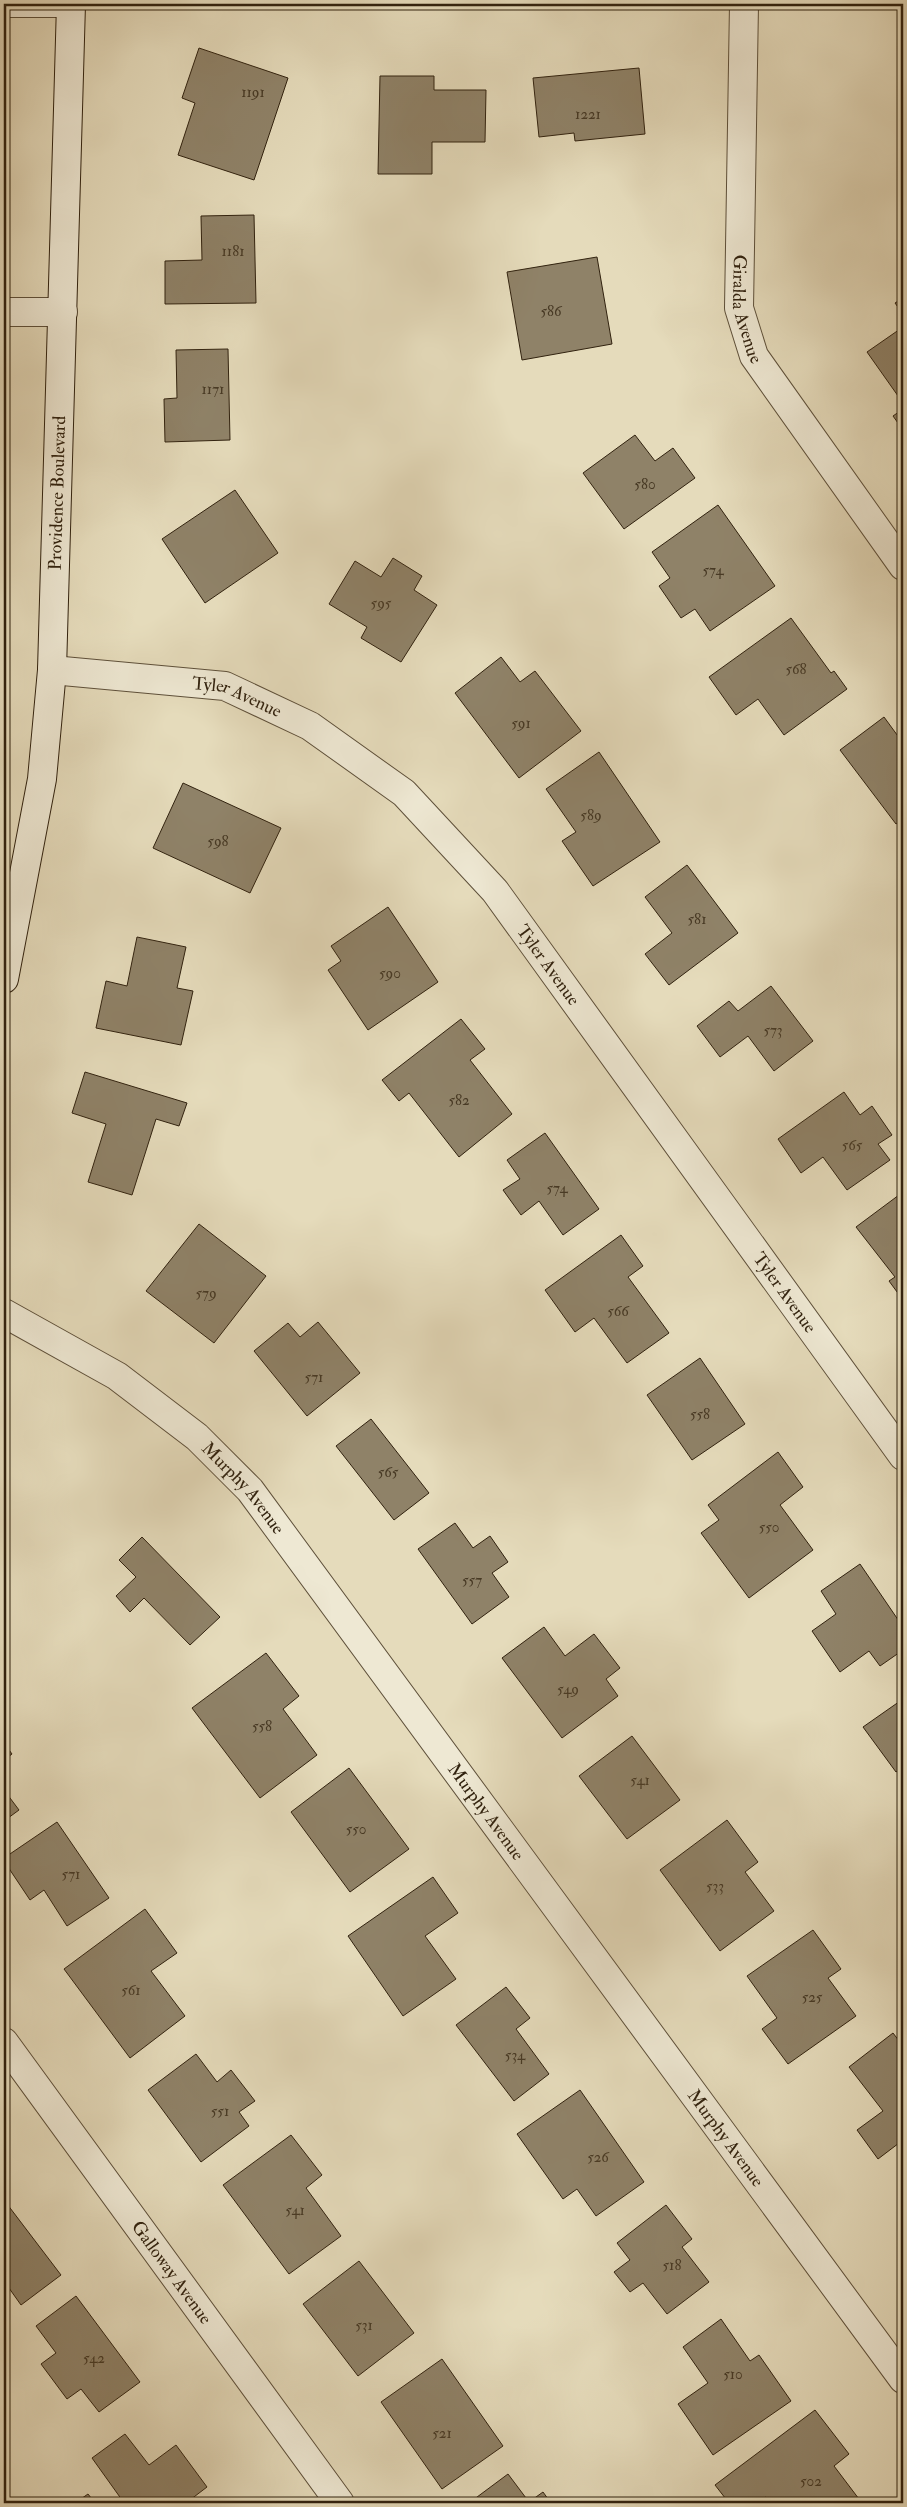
<svg xmlns="http://www.w3.org/2000/svg" width="907" height="2507" font-family="'IM FELL Double Pica',serif">
  <rect width="100%" height="100%" fill="#e5dbbb"/>
  <filter id="stains"><feTurbulence type="fractalNoise" baseFrequency=".004" numOctaves="4"/><feColorMatrix values="0 0 0 0 .2 0 0 0 0 .09 0 0 0 0 .02 0 0 0 .5 -.17"/></filter>
  <radialGradient id="worn" r=".72"><stop offset=".6" stop-color="#630" stop-opacity="0"/><stop offset="1" stop-color="#630" stop-opacity=".3"/></radialGradient>
  <!-- building -->
  <path fill="#8f8268" stroke="#31220f" d="M199,48L288,78L254,180L178,155L195,103L182,98Z
    M639,68L645,134L575,141L574,133L539,137L533,78Z
    M380,76H434V90H486L485,142H432V174H378Z
    M254,215L256,303L165,304V261L202,260L201,216Z
    M597,257L612,344L522,360L507,272Z
    M903,298V314L895,303Z
    M903,327V403L867,352Z
    M228,349L230,440L165,442L164,399L177,398L176,350Z
    M903,409V430L893,416Z
    M635,435L655,461L673,448L695,478L624,529L583,473Z
    M235,490L278,553L205,603L162,539Z
    M718,505L775,586L710,631L695,609L681,618L659,586L670,578L652,552Z
    M393,558L422,576L414,590L437,605L401,662L361,638L367,627L329,604L355,561L381,577Z
    M791,618L831,673L834,671L847,689L784,735L758,699L736,715L709,677Z
    M501,657L520,682L535,671L581,731L519,778L455,693Z
    M884,717L903,743V819L896,824L840,750Z
    M599,752L660,842L593,886L562,841L576,832L546,789Z
    M183,783L281,828L250,893L153,848Z
    M687,865L738,933L669,985L645,954L672,933L645,897Z
    M388,907L438,982L368,1030L328,970L341,961L331,946Z
    M137,937L186,947L177,988L193,991L181,1045L96,1028L106,981L127,986Z
    M771,986L813,1041L774,1071L748,1036L720,1057L697,1026L729,1001L738,1011Z
    M461,1019L485,1049L470,1060L512,1114L459,1157L409,1093L399,1101L382,1080Z
    M85,1072L187,1103L179,1126L156,1119L132,1195L88,1182L106,1124L72,1113Z
    M844,1092L860,1115L872,1106L892,1135L878,1144L890,1160L847,1190L823,1157L801,1173L778,1139Z
    M545,1133L599,1209L563,1235L539,1201L521,1215L503,1190L520,1179L507,1160Z
    M903,1192V1300L889,1281L895,1277L856,1227Z
    M199,1224L266,1276L214,1343L146,1291Z
    M621,1235L643,1266L628,1277L669,1333L627,1363L594,1318L575,1332L545,1290Z
    M318,1322L360,1373L307,1416L254,1351L288,1323L300,1337Z
    M700,1358L745,1424L692,1460L647,1395Z
    M371,1419L429,1493L394,1520L336,1446Z
    M778,1452L803,1487L780,1505L813,1550L749,1598L701,1533L719,1520L708,1505Z
    M455,1523L473,1548L490,1536L508,1562L492,1573L509,1597L472,1624L418,1549Z
    M142,1537L220,1617L190,1645L144,1598L130,1612L116,1596L136,1577L119,1560Z
    M860,1564L903,1627V1650L880,1666L869,1651L840,1672L812,1631L836,1614L821,1591Z
    M544,1627L565,1656L594,1634L620,1668L606,1679L618,1696L562,1738L502,1658Z
    M266,1653L299,1696L283,1709L317,1755L260,1798L192,1708Z
    M903,1699V1767L896,1772L863,1727Z
    M632,1736L680,1800L627,1839L579,1776Z
    M4,1743L12,1754L4,1760Z
    M349,1768L409,1849L350,1892L291,1812Z
    M4,1790L19,1810L4,1821Z
    M727,1820L758,1862L745,1872L774,1911L720,1951L660,1870Z
    M57,1822L109,1898L67,1926L44,1890L30,1900L4,1861V1858Z
    M433,1877L458,1913L425,1936L456,1979L403,2016L348,1936Z
    M145,1909L177,1953L151,1971L185,2016L130,2058L64,1969Z
    M813,1930L841,1969L828,1978L856,2016L788,2064L762,2029L777,2018L747,1976Z
    M506,1987L530,2018L516,2029L549,2074L514,2101L456,2025Z
    M893,2033L903,2046V2140L878,2159L857,2130L883,2111L849,2067Z
    M196,2054L217,2082L231,2070L255,2101L239,2112L249,2126L201,2162L148,2090Z
    M580,2090L644,2182L596,2216L577,2189L563,2199L517,2134Z
    M291,2135L322,2175L306,2188L341,2236L289,2274L223,2185Z
    M4,2200L61,2275L21,2305L4,2281Z
    M666,2205L692,2239L682,2247L709,2282L667,2314L643,2283L630,2292L614,2272L630,2260L617,2243Z
    M359,2261L414,2333L358,2376L303,2304Z
    M76,2296L140,2382L99,2412L81,2389L67,2399L41,2364L56,2353L36,2326Z
    M721,2319L750,2361L759,2355L791,2401L713,2455L678,2404L708,2383L683,2347Z
    M442,2359L503,2446L442,2489L381,2402Z
    M815,2410L849,2454L834,2466L862,2503H771L766,2497L757,2503H729L715,2485Z
    M125,2434L149,2465L176,2445L207,2487L186,2503H117L122,2500L92,2458Z
    M508,2474L529,2502L543,2492L551,2503H469Z
    M88,2494L95,2503H75Z"/>
  <g fill="none" stroke-linecap="round" stroke-linejoin="round">
    <defs>
      <path id="service" d="M4,8H71"/>
      <g id="minor">
        <path id="s1" d="M744,4L739,308L754,356L903,566"/>
        <path d="M4,312H63"/>
        <path id="s2" d="M52,670L225,686L310,726L404,793L495,891L903,1456"/>
        <path id="s3" d="M4,1313L117,1376L197,1437L250,1490L903,2379"/>
        <path id="s4" d="M4,2042L340,2503"/>
      </g>
      <g id="secondary">
        <path id="s5" d="M4,979L42,779L52,670L71,4"/>
      </g>
    </defs>
    <!-- service casing -->
    <use href="#service" stroke="#5e503a" stroke-width="20"/>
    <!-- minor casing -->
    <use href="#minor" stroke="#5e503a" stroke-width="30"/>
    <!-- secondary casing -->
    <use href="#secondary" stroke="#31220f" stroke-width="30"/>
    <!-- service -->
    <use href="#service" stroke="#eee8d3" stroke-width="18"/>
    <!-- minor -->
    <use href="#minor" stroke="#eee8d3" stroke-width="28"/>
    <!-- secondary -->
    <use href="#secondary" stroke="#eee8d3" stroke-width="28"/>
  </g>
  <g text-anchor="middle" stroke-width="4" stroke-linejoin="round" paint-order="stroke">
    <!-- number labels -->
    <g font-size="15" fill="#483a25">
      <text x="253" y="97">1191</text>
      <text x="588" y="119">1221</text>
      <text x="233" y="256">1181</text>
      <text x="551" y="316">586</text>
      <text x="213" y="394">1171</text>
      <text x="645" y="489">580</text>
      <text x="713" y="575">574</text>
      <text x="381" y="608">595</text>
      <text x="796" y="674">568</text>
      <text x="521" y="728">591</text>
      <text x="591" y="820">589</text>
      <text x="218" y="846">598</text>
      <text x="697" y="924">581</text>
      <text x="390" y="978">590</text>
      <text x="773" y="1035">573</text>
      <text x="459" y="1105">582</text>
      <text x="852" y="1150">565</text>
      <text x="557" y="1193">574</text>
      <text x="206" y="1298">579</text>
      <text x="618" y="1316">566</text>
      <text x="314" y="1382">571</text>
      <text x="700" y="1419">558</text>
      <text x="388" y="1477">565</text>
      <text x="769" y="1532">550</text>
      <text x="472" y="1585">557</text>
      <text x="568" y="1694">549</text>
      <text x="262" y="1731">558</text>
      <text x="640" y="1785">541</text>
      <text x="356" y="1834">550</text>
      <text x="71" y="1879">571</text>
      <text x="715" y="1891">533</text>
      <text x="131" y="1995">561</text>
      <text x="812" y="2002">525</text>
      <text x="515" y="2060">534</text>
      <text x="220" y="2116">551</text>
      <text x="598" y="2162">526</text>
      <text x="295" y="2215">541</text>
      <text x="672" y="2270">518</text>
      <text x="364" y="2330">531</text>
      <text x="94" y="2363">542</text>
      <text x="733" y="2379">510</text>
      <text x="442" y="2438">521</text>
      <text x="811" y="2486">502</text>
    </g>
    <!-- street labels -->
    <g font-size="18" fill="#31220f" stroke="#eee8d3">
      <text dy="6" stroke="none"><textPath href="#s1" startOffset="306">Giralda Avenue</textPath></text>
      <text dy="6" stroke="none"><textPath href="#s5" startOffset="490">Providence Boulevard</textPath></text>
      <text dy="6" stroke="none"><textPath href="#s2" startOffset="188">Tyler Avenue</textPath></text>
      <text dy="6" stroke="none"><textPath href="#s2" startOffset="608">Tyler Avenue</textPath></text>
      <text dy="6" stroke="none"><textPath href="#s2" startOffset="1012">Tyler Avenue</textPath></text>
      <text dy="6" stroke="none"><textPath href="#s3" startOffset="299">Murphy Avenue</textPath></text>
      <text dy="6" stroke="none"><textPath href="#s3" startOffset="704">Murphy Avenue</textPath></text>
      <text dy="6" stroke="none"><textPath href="#s3" startOffset="1109">Murphy Avenue</textPath></text>
      <text dy="6" stroke="none"><textPath href="#s4" startOffset="285">Galloway Avenue</textPath></text>
    </g>
  </g>
  <!-- margin -->
  <rect width="907" height="2507" fill="none" stroke="#e5dbbb" stroke-width="20"/>
  <rect x="5" y="5" width="897" height="2497" fill="none" stroke="#31220f" stroke-width="2.5"/>
  <rect x="10" y="10" width="887" height="2487" fill="none" stroke="#31220f"/>
  <rect width="100%" height="100%" filter="url(#stains)"/>
  <rect width="100%" height="100%" fill="url(#worn)"/>
</svg>
